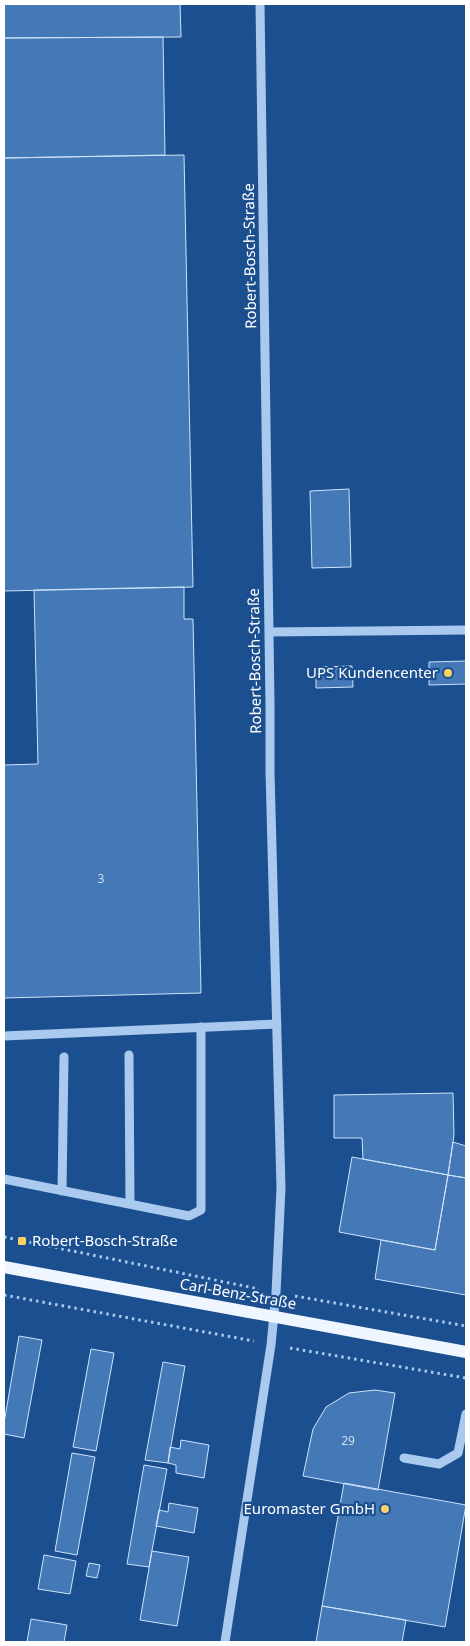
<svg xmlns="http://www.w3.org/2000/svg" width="470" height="1646" font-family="'Noto Sans',sans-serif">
  <rect width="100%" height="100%" fill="#1b4f8f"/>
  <!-- building -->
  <path fill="#4478b7" stroke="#cfe3fa" d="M4,4H180L181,37L4,38Z
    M163,37L165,155L4,158V38Z
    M184,155L193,587L4,591V158Z
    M349,489L351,567L312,568L310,491Z
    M184,587V619H193L201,993L4,998V765L38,764L34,590Z
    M466,661V684L429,685V662Z
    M352,666L353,687L316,688V667Z
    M453,1093L454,1135L448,1175L363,1159L362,1138H334V1095Z
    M453,1142L466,1146V1178L448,1175Z
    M352,1157L448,1175L435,1250L339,1232Z
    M448,1175L466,1178V1295L375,1279L381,1240L435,1250Z
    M19,1336L42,1340L24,1438L4,1434V1423Z
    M91,1349L114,1353L96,1451L73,1447Z
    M163,1362L185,1366L168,1463L145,1460Z
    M375,1390L395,1393L378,1490L303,1476L313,1429L326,1407L349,1393Z
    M181,1440L209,1445L204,1478L176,1473V1465L168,1463L170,1447L180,1449Z
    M72,1453L95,1457L77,1555L55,1551Z
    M144,1465L167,1469L149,1567L127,1564Z
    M344,1483L466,1505L445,1627L322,1606Z
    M169,1503L198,1508L194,1533L156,1526L159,1510L168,1512Z
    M152,1551L189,1557L177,1626L140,1620Z
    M44,1555L76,1561L70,1594L38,1589Z
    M89,1563L100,1565L97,1578L86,1576Z
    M322,1606L406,1620L402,1642H316Z
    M31,1619L67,1625L64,1642H27Z"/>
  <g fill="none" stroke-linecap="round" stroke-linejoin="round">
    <!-- path -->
    <path stroke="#a9c9ee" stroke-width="3" stroke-dasharray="2.5 4" stroke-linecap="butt" d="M4,1237L259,1289
      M4,1295L254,1341
      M295,1296L466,1326
      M290,1348L466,1378"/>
    <!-- minor -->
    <path stroke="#a9c9ee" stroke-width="9" d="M269,632L466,630
      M4,1036L277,1024
      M129,1055L130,1204
      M4,1179L189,1216L201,1210V1027
      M62,1191L64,1057
      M404,1458L439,1464L458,1453L466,1414
      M225,1642L271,1345L276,1293L281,1188L270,772V704L260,4"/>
    <!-- major -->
    <path stroke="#f0f6ff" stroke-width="12" d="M4,1267L466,1352"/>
  </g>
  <!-- markers -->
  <g fill="#ffd166" stroke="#1b4f8f" stroke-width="2">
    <circle cx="448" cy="673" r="5"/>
    <rect x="17" y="1236" width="10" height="10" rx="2.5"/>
    <circle cx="385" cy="1509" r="5"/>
  </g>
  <g text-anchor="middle" stroke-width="4.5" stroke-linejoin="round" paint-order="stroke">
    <!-- number labels -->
    <g font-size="12" fill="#d0dded">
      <text x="101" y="883">3</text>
      <text x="348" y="1445">29</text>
    </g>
    <!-- street labels -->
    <g font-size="15" fill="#fff" stroke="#1b4f8f">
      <text transform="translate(250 256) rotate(-91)" y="5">Robert-Bosch-Straße</text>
      <text transform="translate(255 661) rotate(-91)" y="5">Robert-Bosch-Straße</text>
      <text transform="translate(238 1294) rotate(10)" y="5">Carl-Benz-Straße</text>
    </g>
    <!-- poi labels -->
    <g font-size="15" fill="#fff" stroke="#1b4f8f" text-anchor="end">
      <text x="438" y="678">UPS Kundencenter</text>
      <text x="32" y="1246" text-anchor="start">Robert-Bosch-Straße</text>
      <text x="375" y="1514">Euromaster GmbH</text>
    </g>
  </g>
  <!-- border -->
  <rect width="470" height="1646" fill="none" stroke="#ffffff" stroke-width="10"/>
</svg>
